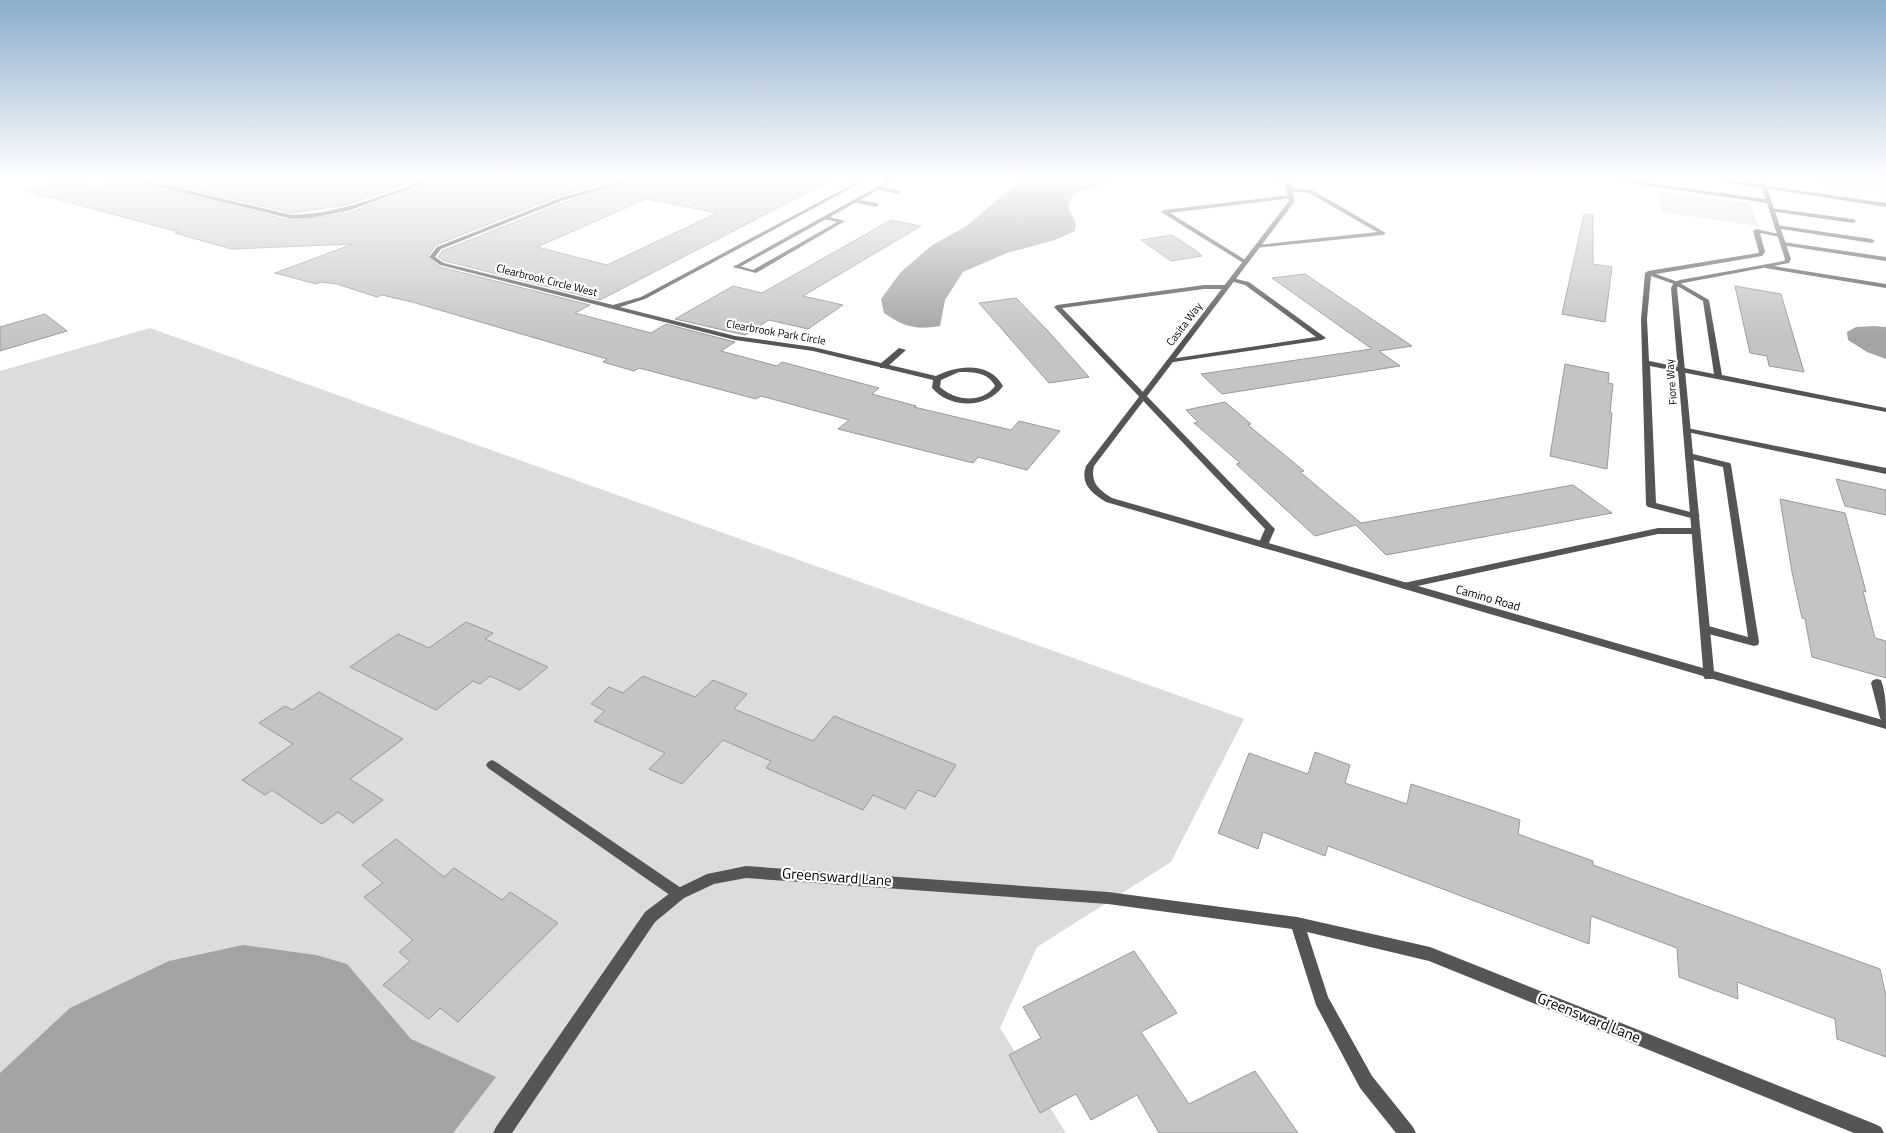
<svg xmlns="http://www.w3.org/2000/svg" width="1886" height="1133" font-family="'Titillium Web',sans-serif">
  <rect width="100%" height="100%" fill="#fff"/>
  <!-- green -->
  <path fill="#dcdcdc" d="M1772,178H1886V193Z
    M1658,191L1750,203L1758,226L1662,212Z
    M150,328L1244,719L1171,862L1037,947L1000,1028L1066,1133H0V371Z"/>
  <!-- water -->
  <path fill="#a3a3a3" d="M1037,178H1117L1073,194L1068,206L1076,225L1075,231L1055,240L1007,253L963,272L945,300L940,326C916,330 904,327 884,313L881,299L900,273L931,246L968,225L1017,183Z
    M1874,326L1886,327V359L1867,352L1848,340L1847,332L1856,327Z
    M243,945L316,955L347,964L411,1039L496,1077L453,1133H0V1073L70,1008L169,961Z"/>
  <!-- building -->
  <path fill="#c4c4c4" stroke="#999" fill-rule="evenodd" d="M106,178H123L292,221L349,213L440,178H627L559,196L436,245L427,257L440,267L590,305L575,313L651,333L666,324L735,342L721,351L777,366L782,362L879,388L872,394L916,406L914,407L1011,430L1019,421L1060,431L1027,470L978,457L973,463L838,429L849,420L761,396L756,399L639,368L634,371L603,362L607,359L412,302L382,295L377,297L337,284L321,282L316,284L275,273L353,244L231,249L175,233L179,232L26,191L68,180L104,189Z
    M142,178H425L345,205L292,213Z
    M644,178H836L600,300L445,261L438,257L442,251L565,202ZM646,199L717,213L607,265L537,247Z
    M1584,214L1593,215V264L1612,267L1605,322L1562,314Z
    M891,220L921,226L803,296L843,305L808,329L769,320L745,335L675,319L733,286L762,293Z
    M1172,235L1195,250L1202,256L1171,261L1141,240Z
    M1305,274L1412,346L1379,351L1400,366L1222,394L1201,374L1372,349L1272,278Z
    M1735,286L1781,294L1804,372L1769,366L1767,356L1750,353Z
    M1016,298L1047,330L1089,377L1049,383L979,303Z
    M45,314L67,331L0,351V327Z
    M1565,364L1609,373L1608,383L1613,384L1610,413H1612L1607,469L1550,456Z
    M1225,402L1251,424L1248,425L1304,471L1300,472L1361,523L1573,485L1612,513L1386,555L1356,525L1315,536L1236,464L1240,463L1194,423L1198,422L1186,410Z
    M1836,479L1886,490V515L1845,506Z
    M1780,499L1845,513L1866,592L1863,591L1875,638L1886,641V678L1812,657L1805,619L1802,618L1792,572Z
    M466,622L493,633L485,639L548,667L520,690L490,676L480,684L473,681L436,710L350,667L398,634L429,648Z
    M643,676L695,697L713,680L747,694L734,709L813,741L834,716L956,765L935,797L918,790L905,809L873,795L863,810L766,768L771,761L723,740L682,784L649,769L665,753L594,721L605,711L591,704L609,687L623,693Z
    M319,692L403,739L350,779L383,800L353,823L338,812L322,824L272,790L265,795L242,780L293,744L259,723L285,706L292,710Z
    M1315,752L1350,765L1345,783L1407,804L1411,784L1485,808L1520,820L1518,834L1593,861V865L1880,969L1886,996V1057L1837,1039L1835,1019L1737,982L1738,999L1679,977L1677,948L1591,916L1589,944L1328,846L1325,856L1263,832L1258,849L1218,833L1249,753L1308,774Z
    M396,839L444,877L454,868L502,900L510,892L558,923L458,1022L440,1008L429,1019L383,985L410,961L399,952L413,940L364,897L383,883L362,865Z
    M1134,951L1177,1013L1141,1032L1189,1104L1255,1071L1298,1133H1159L1137,1095L1091,1120L1076,1094L1040,1113L1009,1055L1041,1038L1023,1007Z"/>
  <g fill="none" stroke-linecap="round" stroke-linejoin="round">
    <!-- service -->
    <path fill="#555" fill-rule="evenodd" d="M916,178H925L922,180Z
      M1258,178H1273L1290,181L1287,183Z
      M879,186L900,191L901,192L898,194L877,189L876,188Z
      M1289,188L1312,190L1386,233L1383,235L1255,248V246L1257,245L1377,232L1309,193L1287,191V189Z
      M1291,195L1294,197L1293,198L1170,213L1247,261V263L1245,264L1161,212L1164,210Z
      M855,199L876,203L879,205L876,207L853,202V200Z
      M1771,208L1853,219L1856,221L1853,223L1769,211V209Z
      M826,216L845,221L756,273L733,267L736,265L753,270L837,222L824,219V217Z
      M1777,225L1872,239L1875,241L1872,243L1775,228L1774,227Z
      M1756,229L1783,235L1780,237L1760,233L1765,252L1762,256L1656,274L1678,282L1709,300L1722,375L1886,408V412L1650,366L1656,503L1698,514L1700,516L1695,519L1648,507L1646,505L1641,319L1645,273L1648,271L1758,253L1759,252L1753,231ZM1651,276L1674,284L1703,301L1714,374L1649,361L1647,319Z
      M1783,242L1886,257V261L1781,245V243Z
      M1767,265L1886,284V288L1765,268V266Z
      M1232,278L1249,282L1326,338L1322,340L1167,363L1166,361L1170,359L1316,337L1245,285L1230,281V279Z
      M1204,285H1227L1230,287L1227,289H1204L1062,308L1273,527L1275,529L1268,545L1263,548L1258,545L1265,529L1054,307L1057,305Z
      M899,348L906,350L886,368H880V364Z
      M1684,428H1687L1886,468V474L1687,432L1683,430Z
      M1689,453L1730,463L1731,465L1759,642L1758,645L1754,646L1705,633L1700,629L1705,625L1748,637L1723,467L1686,458L1685,456Z
      M1658,528H1696L1701,531L1696,534H1658L1404,589L1399,586L1404,583Z
      M1877,679L1881,680C1886,693 1886,708 1886,722L1882,721L1880,718L1871,683L1873,680Z
      M492,760L496,762L684,890L686,894L684,898L679,900L674,898L488,768L486,765L488,762Z"/>
    <!-- minor -->
    <path fill="#555" fill-rule="evenodd" d="M125,178H134L292,215C341,214 385,194 430,178H438L348,211L310,218L292,219Z
      M634,178H642L564,200L441,249L435,257L444,263L613,305L641,297L864,178H870L645,299L620,307L735,336L813,347L936,376C956,365 990,361 1003,386C987,409 950,409 932,388L933,380L813,351L735,340L440,265L429,257L437,247L560,198ZM959,372C973,372 988,372 995,386C982,404 955,401 940,387L941,380Z
      M893,178H900L738,268L733,267Z
      M1283,178H1289L1295,201L1094,466C1090,483 1099,490 1112,498L1703,668L1671,288L1674,282L1680,280L1784,261L1785,259L1767,203L1596,178H1609L1766,199L1760,183L1765,182L1791,259L1789,263L1683,283L1679,284L1677,288L1714,671L1886,721V729L1713,679H1705L1703,676L1106,502C1091,493 1080,484 1086,466L1289,201Z
      M746,866L1108,892L1297,917L1430,947L1875,1124L1881,1127L1884,1133H1854L1429,961L1307,932L1328,997L1372,1076L1413,1127L1416,1133H1396L1360,1088L1316,1005L1292,929L1108,904L746,878L714,884L684,898L655,922L512,1133H493L496,1127L645,912L674,890L707,874Z"/>
    <!-- tertiary -->
    <path fill="#555" fill-rule="evenodd" d="M1698,178H1711L1886,203V207Z"/>
  </g>
  <!-- sky -->
  <linearGradient id="sky" x2="0" y2="1"><stop stop-color="#8cadcc"/><stop offset="0.53" stop-color="#fff"/><stop offset="1" stop-color="#fff" stop-opacity="0"/></linearGradient>
  <rect width="1886" height="337" fill="url(#sky)"/>
  <g text-anchor="middle" stroke-width="4.5" stroke-linejoin="round" paint-order="stroke">
    <!-- far-street labels -->
    <g font-size="11" fill="#000" stroke="#fff">
      <text transform="translate(547 280) rotate(14)" y="4">Clearbrook Circle West</text>
      <text transform="translate(1184 324) rotate(-53)" y="4">Casita Way</text>
      <text transform="translate(776 332) rotate(10)" y="4">Clearbrook Park Circle</text>
      <text transform="translate(1671 382) rotate(-95)" y="4">Fiore Way</text>
    </g>
    <!-- street labels -->
    <g font-size="12" fill="#000" stroke="#fff">
      <text transform="translate(1488 598) rotate(16)" y="4">Camino Road</text>
    </g>
    <!-- near-street labels -->
    <g font-size="15" fill="#000" stroke="#fff">
      <text transform="translate(837 877) rotate(4)" y="5">Greensward Lane</text>
      <text transform="translate(1589 1018) rotate(22)" y="5">Greensward Lane</text>
    </g>
  </g>
</svg>
